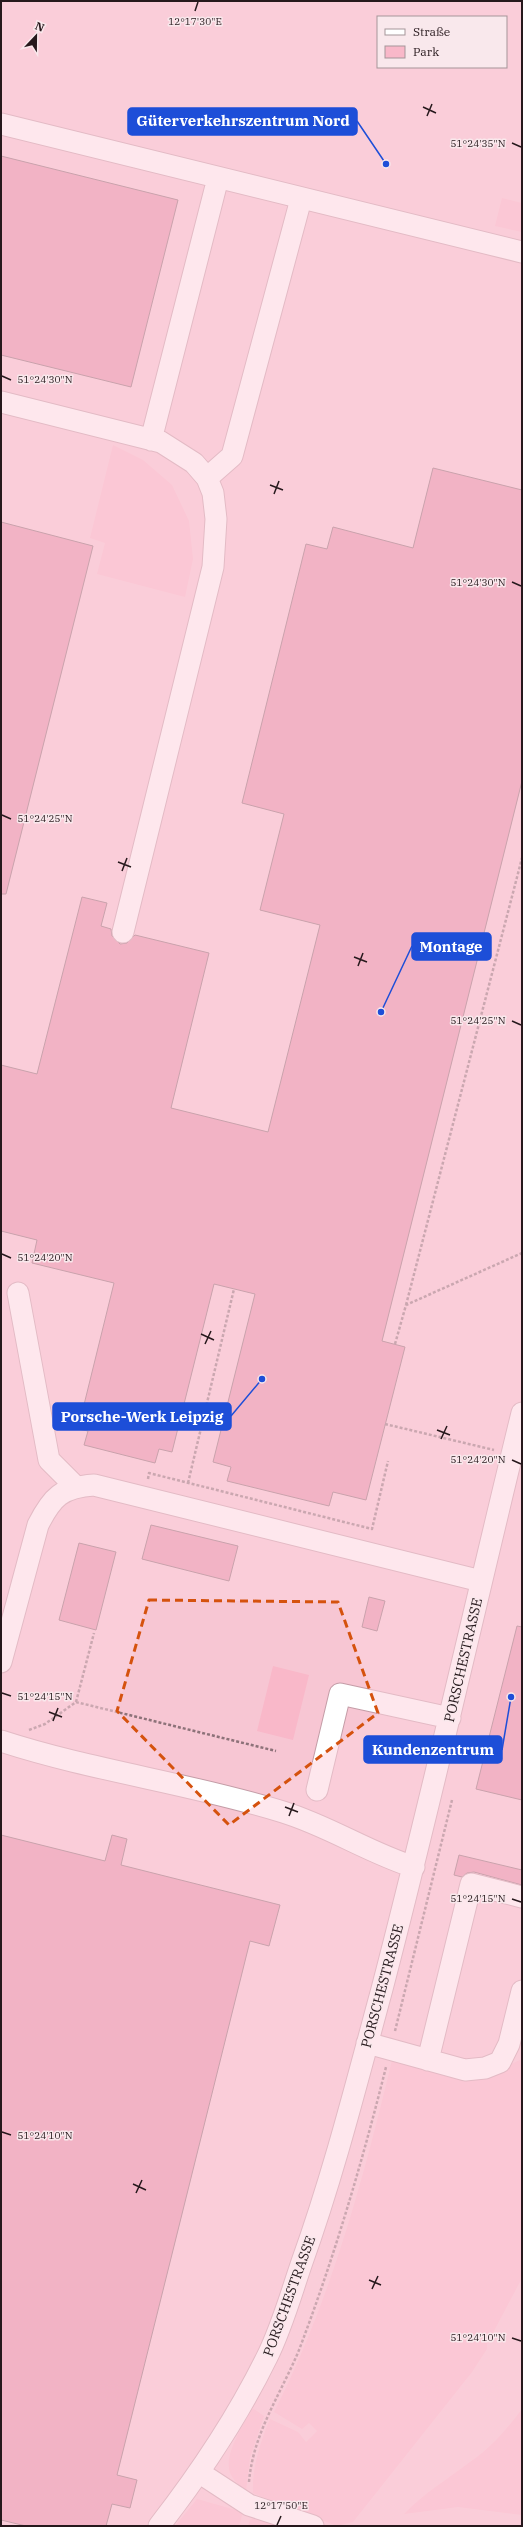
<svg xmlns="http://www.w3.org/2000/svg" width="523" height="2527" font-family="'IBM Plex Serif',serif">
  <rect width="100%" height="100%" fill="#fdd4de"/>
  <!-- built -->
  <path fill="#f7c6d3" fill-rule="evenodd" d="M1,1H522V2526H1ZM378,17H506V67H378Z"/>
  <!-- green -->
  <path fill="#f9b8c9" d="M502,198L522,203V232L495,226Z
    M113,445L143,460L172,485L189,521L193,559L185,597L97,574L105,543L90,538Z
    M273,1666L309,1675L293,1740L257,1731Z
    M393,2056L507,2066L522,2059V2278L487,2344V2349L472,2372L353,2522L337,2526L253,2493C252,2467 260,2443 270,2419L298,2432L306,2442L317,2431L309,2423L302,2429L274,2412C331,2300 364,2177 393,2056Z
    M254,2409L264,2416L250,2458L246,2491C242,2487 236,2483 233,2478C219,2461 243,2426 251,2410Z
    M522,2409V2515L458,2507L404,2514C424,2493 448,2479 470,2462C491,2448 507,2429 522,2409Z
    M197,2499L243,2512L239,2526H175Z
    M261,2515L293,2526H248L250,2520Z"/>
  <!-- building -->
  <path fill="#e58da7" stroke="#8a666f" d="M1,156L178,200L131,387L1,355Z
    M433,468L522,490V781L382,1341L405,1347L366,1500L333,1492L329,1506L227,1481L231,1467L213,1462L255,1294L214,1284L172,1452L159,1449L155,1463L84,1445L88,1431L78,1429L114,1283L32,1263L37,1240L1,1231V1065L37,1074L82,897L107,903L101,926L111,929L112,936L120,944L127,943L135,935L209,953L171,1108L268,1132L320,925L260,910L284,814L242,803L306,544L327,549L333,527L413,548Z
    M1,522L93,546L6,894H1Z
    M151,1525L238,1546L229,1581L142,1559Z
    M79,1543L116,1552L96,1630L59,1620Z
    M369,1597L385,1601L377,1631L362,1627Z
    M517,1626L522,1627V1800L476,1789Z
    M1,1835L105,1861L112,1835L127,1839L121,1865L280,1905L269,1946L250,1941L117,2475L137,2480L130,2508L112,2504L106,2526H26L1,2520Z
    M459,1855L522,1870V1885L474,1872L467,1873L462,1877L454,1875Z"/>
  <g fill="none" stroke-linecap="round" stroke-linejoin="round">
    <defs>
      <path id="minor" d="M1,124L522,252
        M1,402L161,442L194,463L207,478L213,493L216,519L213,567L123,932
        M151,440L218,178
        M207,478L232,456L301,199
        M18,1293L49,1460L75,1486
        M1,1662L38,1525C52,1497 62,1487 94,1485L481,1581
        M1,1741C93,1771 190,1783 283,1812C329,1826 369,1853 414,1867
        M317,1790L340,1694L450,1718
        M367,2043L465,2070L485,2068L500,2062L509,2044L522,1991
        M428,2060L471,1884L522,1897
        M200,2473L249,2505L313,2526
        M159,2526C201,2472 237,2418 267,2357C282,2327 291,2294 302,2262C334,2173 357,2081 382,1989C432,1798 475,1605 522,1413"/>
    </defs>
    <!-- minor casing -->
    <use href="#minor" stroke="#c49da7" stroke-width="23"/>
    <!-- path -->
    <path stroke="#8d7279" stroke-width="2.5" stroke-dasharray="3 2" stroke-linecap="butt" d="M406,1305L522,858
      M395,1344L406,1305L522,1253
      M385,1424L494,1450
      M148,1479L149,1473L372,1529L388,1461
      M188,1483L234,1289
      M76,1702L94,1633
      M29,1730L45,1724L76,1702L276,1751
      M395,2031L452,1800
      M249,2482C253,2433 281,2394 299,2350C334,2258 362,2163 386,2067"/>
    <!-- minor -->
    <use href="#minor" stroke="#fff" stroke-width="21"/>
  </g>
  <!-- marked area -->
  <path d="M0 0H523V2527H0ZM149,1600L338,1602L378,1713L229,1825L117,1711Z" fill="#fdd4de" fill-opacity=".55" fill-rule="evenodd"/>
  <path fill="none" stroke="#d5520e" stroke-width="3" stroke-dasharray="8 5" stroke-linejoin="round" d="M149,1600L338,1602L378,1713L229,1825L117,1711Z"/>
  <!-- ticks -->
  <path fill="none" stroke="#26181c" stroke-width="1.5" d="M195,11L198,2M423,107L436,113M427,116L432,104M512,143L521,147M2,376L11,380M270,485L283,490M274,494L279,481M512,582L521,586M2,815L11,819M118,862L131,867M122,871L127,858M354,957L367,962M358,966L363,953M512,1021L521,1025M2,1254L11,1258M201,1334L214,1340M205,1344L211,1331M437,1430L450,1435M441,1439L447,1426M512,1460L521,1464M2,1693L11,1696M49,1712L62,1717M53,1721L58,1708M285,1807L298,1812M289,1816L294,1803M512,1899L521,1902M2,2132L11,2135M133,2184L146,2190M136,2193L142,2180M369,2280L381,2285M372,2289L378,2276M512,2338L521,2341M277,2525L281,2516"/>
  <g text-anchor="middle" stroke-width="3" stroke-linejoin="round" paint-order="stroke">
    <!-- street labels -->
    <g font-size="14" fill="#26181c" stroke="#f9e8ec">
      <text transform="translate(463 1660) rotate(-77)" y="5">PORSCHESTRASSE</text>
      <text transform="translate(382 1986) rotate(-75)" y="5">PORSCHESTRASSE</text>
      <text transform="translate(289 2296) rotate(-70)" y="5">PORSCHESTRASSE</text>
    </g>
  </g>
  <g font-size="10" text-anchor="middle" fill="#26181c" stroke="#f9e8ec" stroke-width="3" stroke-linejoin="round" paint-order="stroke">
    <text x="195" y="25">12°17'30"E</text>
    <text x="478" y="147">51°24'35"N</text>
    <text x="45" y="383">51°24'30"N</text>
    <text x="478" y="586">51°24'30"N</text>
    <text x="45" y="822">51°24'25"N</text>
    <text x="478" y="1024">51°24'25"N</text>
    <text x="45" y="1261">51°24'20"N</text>
    <text x="478" y="1463">51°24'20"N</text>
    <text x="45" y="1700">51°24'15"N</text>
    <text x="478" y="1902">51°24'15"N</text>
    <text x="45" y="2139">51°24'10"N</text>
    <text x="478" y="2341">51°24'10"N</text>
    <text x="281" y="2509">12°17'50"E</text>
  </g>
  <!-- callouts -->
  <path fill="none" stroke="#1d4ed8" stroke-width="1.5" d="M386 164L357 121M381 1012L412 946M262 1379L231 1416M511 1697L502 1750"/>
  <g fill="#1d4ed8" stroke="#f9e8ec" stroke-width="1.5">
    <circle cx="386" cy="164" r="4"/>
    <circle cx="381" cy="1012" r="4"/>
    <circle cx="262" cy="1379" r="4"/>
    <circle cx="511" cy="1697" r="4"/>
  </g>
  <g fill="#1d4ed8" stroke="#1d4ed8" stroke-width="1.5">
    <rect x="128" y="108" width="229" height="27" rx="4"/>
    <rect x="412" y="933" width="79" height="27" rx="4"/>
    <rect x="53" y="1403" width="178" height="27" rx="4"/>
    <rect x="364" y="1736" width="138" height="27" rx="4"/>
  </g>
  <g font-size="15" text-anchor="middle" font-weight="bold" fill="#fff">
    <text x="243" y="126">Güterverkehrszentrum Nord</text>
    <text x="451" y="952">Montage</text>
    <text x="142" y="1422">Porsche-Werk Leipzig</text>
    <text x="433" y="1755">Kundenzentrum</text>
  </g>
  <!-- border -->
  <rect width="523" height="2527" fill="none" stroke="#26181c" stroke-width="4"/>
  <!-- legend -->
  <rect x="377" y="16" width="130" height="52" fill="#f9e8ec" stroke="#a59599"/>
  <rect x="385" y="29" width="20" height="6" fill="#ffffff" stroke="#a59599"/>
  <text x="413" y="36" font-size="12" fill="#26181c">Straße</text>
  <rect x="385" y="46" width="20" height="12" fill="#f9b8c9" stroke="#a59599"/>
  <text x="413" y="56" font-size="12" fill="#26181c">Park</text>
  <!-- north arrow -->
  <g transform="translate(36 36) rotate(22)" stroke="#f9e8ec" stroke-width="3" paint-order="stroke">
  <path d="M0-3L7 15L0 10L-7 15Z" fill="#26181c"/>
  <text y="-6" font-size="11" font-weight="bold" text-anchor="middle" fill="#26181c">N</text>
  </g>
</svg>
